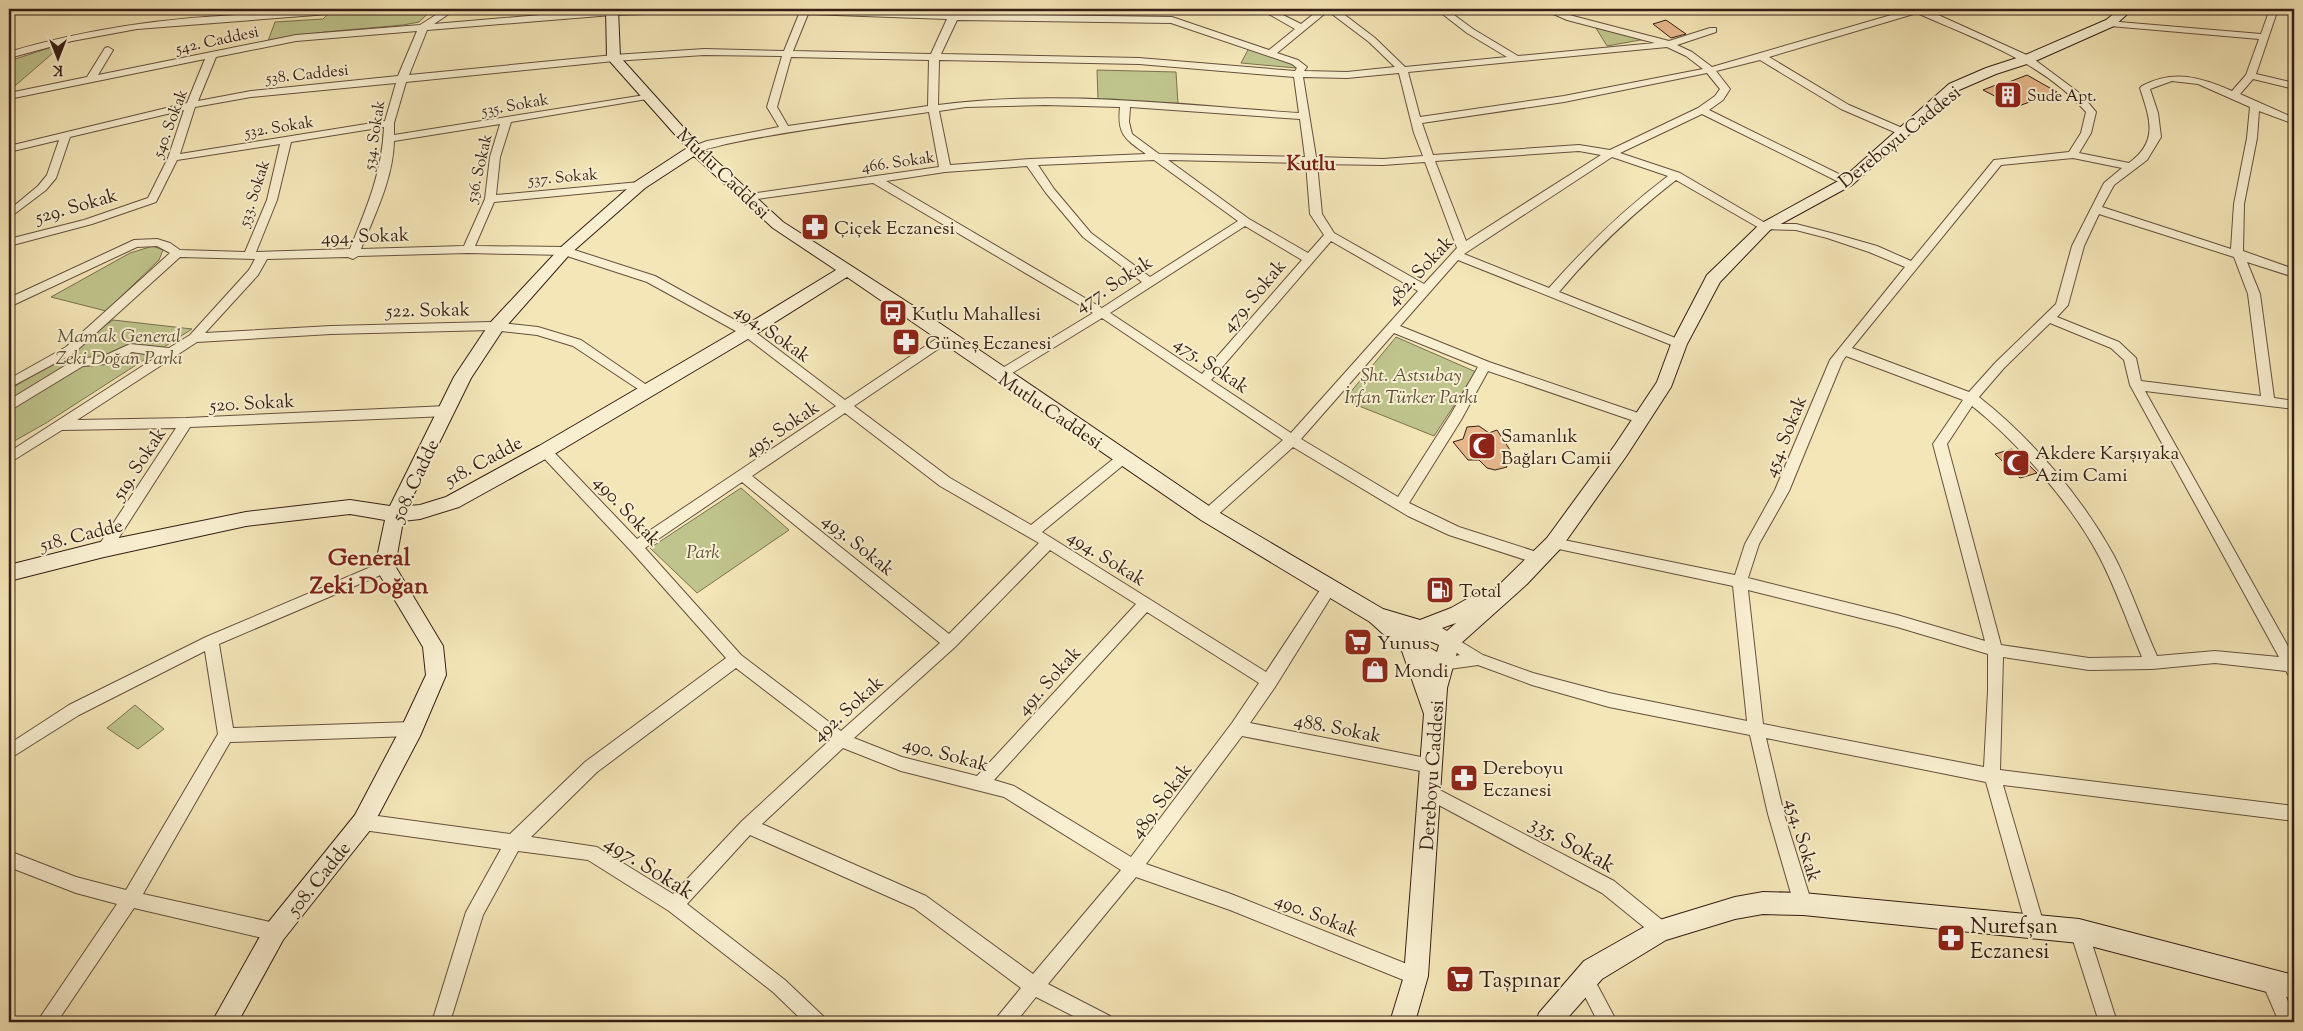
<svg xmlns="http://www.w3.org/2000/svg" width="2303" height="1031" font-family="'Sorts Mill Goudy',serif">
  <rect width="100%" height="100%" fill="#f4e6b7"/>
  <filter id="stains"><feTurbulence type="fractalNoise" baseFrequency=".004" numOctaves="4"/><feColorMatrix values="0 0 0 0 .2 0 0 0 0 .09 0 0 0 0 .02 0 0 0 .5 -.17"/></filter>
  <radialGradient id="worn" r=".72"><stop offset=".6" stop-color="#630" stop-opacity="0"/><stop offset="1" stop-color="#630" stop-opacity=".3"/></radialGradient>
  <!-- green -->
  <path fill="#bfc48c" stroke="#7a7150" d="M364,9H433L419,22L403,25L324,32L268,41L275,22L323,19L328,14L361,11Z
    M1596,28L1620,31L1646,39L1607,46Z
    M58,45L60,47L9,91V61Z
    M1249,48L1294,65L1296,68L1241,63Z
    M1097,70L1176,72L1178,104L1098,100Z
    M153,246L163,250L159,260L106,311L51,297L130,253Z
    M113,320L192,329L46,423L9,444V390L49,365Z
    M1396,337L1476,372L1434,436L1344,400Z
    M741,488L789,530L697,593L650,548Z
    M135,705L164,729L138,749L107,728Z"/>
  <!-- building -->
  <path fill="#e5b78a" stroke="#351e14" d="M1666,20L1686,34L1671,38L1653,24Z
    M2027,75L2057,92L2016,107L1983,90L2001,83L2004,84Z
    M1479,426L1489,433L1497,430L1510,450L1502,456L1507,467L1495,470L1487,468L1479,460H1468L1453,442L1463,439L1467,427Z
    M2012,449L2037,473L2020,478L1995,454Z"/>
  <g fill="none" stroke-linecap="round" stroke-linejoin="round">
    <defs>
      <path id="street" d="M270,9H279L276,14L307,11L310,9H359L354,12L137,29L72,41L9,58V52C93,27 179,16 266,14Z
        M445,9H456L434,24L612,9H714L709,12L612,15L427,30L409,75L614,55L704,49L784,51L799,14L735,12L731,9H810L950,14L953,9H961L959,14L1172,17L1269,50L1295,29L1260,9H1271L1301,24L1320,9H1337L1375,38L1405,67L1507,57L1467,33L1436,9H1446L1473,29L1518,56L1655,43L1567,20L1542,9H1555L1573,16L1669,41L1710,28H1716V32L1677,45L1692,52L1712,67L1912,9H1925L2031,57L2082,95L2096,112L2091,133L2079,153L2129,163C2159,141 2150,119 2140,88L2142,86C2173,69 2201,77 2232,91L2246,75L2259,39L2110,26L2107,25V21L2261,34L2270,9H2278L2256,74L2294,83V89L2253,79L2240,94L2294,118V124L2259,111L2257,138L2244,204L2243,251L2294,269V277L2247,262L2260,294L2274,398L2294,401V409L2145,391L2294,657V677L2289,676L2286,671L2215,663L2152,669L2089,670L2003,657L2000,770L2294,806V821L2003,785L2044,925L2041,931L2035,934L2029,931L2026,925L1986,782L1766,738L1784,814L1812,904L1809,910L1803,912L1797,910L1794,904L1768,814L1750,735L1609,707L1532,685L1478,665L1442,670L1437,668L1434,664L1437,660L1460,655L1445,645L1443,641L1445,637L1450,635L1483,655L1533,673L1609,693L1747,721L1733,586L1554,548L1549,547L1547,543L1549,539L1554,538L1735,575L1745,544L1775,490L1830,360L1905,267L1869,252L1827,238L1796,230L1761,229L1676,180C1631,215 1596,248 1559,292L1683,341L1685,344L1679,348L1458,260L1400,326L1489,362L1647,416L1648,419L1642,424L1637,422L1488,371L1461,420L1409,503L1459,527L1543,554L1545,558L1543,562L1538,564L1449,535L1408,516L1293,447L1213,519H1203L1201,515L1203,511L1283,440L1102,318L1004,378H996L994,375L996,372L1093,313L873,183L750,200L745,197L750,194L939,167L929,112C864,121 800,129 736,142C727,143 697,153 691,151V147L707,141L779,127L767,107L782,56L704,55L614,61L406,82L394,123V135L651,94L652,96L647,99L511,122L500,157L496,195L640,182L645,185L640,188L494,202L475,246L565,247L655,276L751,329L845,400L942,335H950L952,338L950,341L854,406L950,478L1031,525L1117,456H1127L1129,459L1127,462L1042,532L1266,672L1324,584H1334L1336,588L1334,592L1275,687L1250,723L1431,759L1437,761L1439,766L1437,771L1431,773L1242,736L1146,864L1231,894L1422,970L1425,976L1422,982L1416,985L1230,910L1136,877L1048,984L1110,1016L1113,1022H1085L1036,997L1016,1022H995L998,1016L1021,988L914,908L750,835L687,904L785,980L823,1016L826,1022H804L773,992L669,911L588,860L518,851L483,915L450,1022H432L466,912L501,849L363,830L357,827L355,822L357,817L363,814L510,834L585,762L726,658L631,551L540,454L538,451L540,448H550L637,539L836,406L743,335L647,282L564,255L468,253L358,256L353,259L348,257L267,259L258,275L205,333L331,326L491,322L538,327L581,340L654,390L652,393H644L573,346L537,335L491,330L331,334L197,342L77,420L186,418L447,406L453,411L447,416L190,427L109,553H99L97,549L99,545L176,428L62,430L9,463V452L158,356L132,352L106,364L83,366L9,411V400L76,359L104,356L130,344L169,348L190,335L249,270L255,259L180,257L74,353L9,388V379L66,347L170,253L157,246L137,247L9,307V298L134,240L157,239L170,243L180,250L245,252L267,200L280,144L177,160L156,202L92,224L9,246V239L84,220L148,198L168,158L184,110L70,137L56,178L46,190L9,218V210L38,186L47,175L59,140L9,152V146L187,103L205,59L9,99V93L87,77L105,48L108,47L113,50L98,75L296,35L420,25ZM1328,11L1369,42L1395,67L1347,72L1304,71L1307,67L1298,60L1277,53ZM1917,13C1977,40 2042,61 2086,112L2081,133L2069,152L1994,160L1911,261L1877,246L1835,234L1796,224H1767L1680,173L1620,153L1702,114L1843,184H1851V180L1709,110L1723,100L1730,89L1716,71L1760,60L1841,109L1899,134H1907V130L1849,105L1769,57ZM808,14L947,19L931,54L793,51ZM957,20L1171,23L1292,64L1297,68L1295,71L1139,58L941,54ZM417,31L398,76L251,91L198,101L216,57L296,41ZM1667,47L1686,56L1703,69L1564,96L1420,117L1408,72ZM791,57L929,60L928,106L788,126L777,107ZM939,60L1139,64L1294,77L1299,113C1180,105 1057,89 938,105ZM1399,73L1414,133L1423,156L1383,159L1316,157L1303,77L1347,78ZM1707,73L1720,89L1715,96L1698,108L1610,150L1579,145L1433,155L1422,123L1564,102ZM2172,81L2198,84L2250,107L2247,138L2234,204L2231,249L2102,207L2114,185L2147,160L2161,137L2158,113L2150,89ZM396,83L385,121L180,154L195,107L251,97ZM1045,105L1120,107C1117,135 1125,139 1146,154L1030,159L950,165L939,111L966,107ZM1130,107L1300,119L1305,157L1159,154L1132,134L1129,122ZM500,124L490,157L485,199L464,246L361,249C375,214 393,179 394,141ZM384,127C382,173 367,207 350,249L256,252L277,200L291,142ZM1579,151L1601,155L1466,241L1435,161ZM1612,157L1668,176C1623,210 1587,245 1549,288L1464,254ZM2073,158L2122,168L2104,183L2072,246L2056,304L1996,362L1969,392L1852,348L2001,165ZM1154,160L1238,221L1150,277L1091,233L1054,189L1038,165ZM1168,160L1306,163L1310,214L1324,235L1308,253L1249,219ZM1425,162L1457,248L1424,284L1334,233L1322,214L1317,164L1383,165ZM1027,166L1046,193L1083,237L1142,282L1102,308L886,181L945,172ZM2099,214L2234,257L2248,294L2261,396L2141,381L2136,358L2119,342L2057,317L2068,305L2084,246ZM1245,226L1302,260L1202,374L1110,313ZM1331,241L1418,291L1291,433L1211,380ZM2050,323L2111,348L2124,360L2130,385L2279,657L2215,651L2157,656C2142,623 2130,586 2113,554C2081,496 2031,438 1979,397L2004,368ZM1394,333L1478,367L1451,414L1398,497L1301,439ZM1846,356L1963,400L1933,444L1985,641L1897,615L1748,578L1759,544L1789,491L1842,362ZM1972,406C2018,442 2073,506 2100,558C2116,589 2128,624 2142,657L2089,658L2001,645L1947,444ZM845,413L940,486L1039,543L949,634L752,476ZM742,482L940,643L841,731L741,655L645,548ZM1050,550L1136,604L977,776L902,757L854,738L955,647ZM1748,590L1897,627L1988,654V691L1984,767L1763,724ZM1147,612L1259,683L1232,723L1131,857L1014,786L994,780ZM736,668L830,740L742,821L673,894L597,847L531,837L597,772ZM843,748L901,771L1004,797L1121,870L1033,974L926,896L762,824Z
        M385,561L390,563L392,567L390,571L219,644L233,728L412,722L418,724L420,729L418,734L412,736L230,742L143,894L275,923L281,926L284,932L281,938L275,941L134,908L57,1022H37L117,904L76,893L9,867V851L76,877L126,890L218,734L205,651L79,715L9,759V744L69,705L206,637Z
        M1430,785L1614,881L1667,924L1670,930L1667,936L1661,939L1655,936L1602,893L1424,797L1422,792L1424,787Z
        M2079,922L2085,925L2088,931L2117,1022H2099L2070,931L2073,925Z
        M2270,971L2276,974L2294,1015V1022H2279L2261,980L2264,974Z
        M1586,972L1592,975L1617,1022H1598L1577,981L1580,975Z"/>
      <path id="secondary" d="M9,9H22L9,15Z
        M606,9H618L620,57L700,146L783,222L929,316L1215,510L1383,609L1420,620L1451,608L1481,591L1488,589L1493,591L1547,538L1615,445L1657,382L1671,344L1707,275L1760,224L1842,179L1949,84L1986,68L2023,56L2106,20L2120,9H2133L2114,26L2033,62L1996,74L1959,90L1852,185L1770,230L1720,282L1687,344L1671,387L1627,455L1561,548L1527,584L1459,645L1447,688L1428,976L1415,1022H1390L1404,976L1424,714L1402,651L1370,622L1201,520L847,277L753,336L551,456L459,507L420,519L403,521L395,566L443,646L446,675L420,736L371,829L283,940L238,1022H212L267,924L355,815L403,724L426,675L423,647L375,567L385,520L350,514L246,526L104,557L9,581V565L104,541L246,512L350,500L390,506L454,377L490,323L560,248L635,182L687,148L607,58ZM694,156L773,228L836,270L741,328L539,446L446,497L420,505L408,506L471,378L502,331L570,254L645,188ZM1456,623L1447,631L1442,628ZM1425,639L1439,645L1437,652L1423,644ZM1428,667L1432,669L1431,674Z
        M1763,892L1803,893L2079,919L2294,975V999L2079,943L1803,915L1763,914L1735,919L1666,940L1602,979L1564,1022H1536L1539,1013L1584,961L1653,922L1735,897Z"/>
    </defs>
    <!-- street casing -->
    <use href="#street" stroke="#65503d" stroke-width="2"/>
    <!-- secondary casing -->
    <use href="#secondary" stroke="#351e14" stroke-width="2"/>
    <!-- street -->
    <use href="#street" fill="#f8efd0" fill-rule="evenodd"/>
    <!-- secondary -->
    <use href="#secondary" fill="#f8efd0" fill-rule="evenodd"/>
  </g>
  <!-- icons -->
  <defs>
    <symbol id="building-square" viewBox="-11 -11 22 22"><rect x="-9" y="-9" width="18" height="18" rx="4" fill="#8f2418" stroke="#f8efd0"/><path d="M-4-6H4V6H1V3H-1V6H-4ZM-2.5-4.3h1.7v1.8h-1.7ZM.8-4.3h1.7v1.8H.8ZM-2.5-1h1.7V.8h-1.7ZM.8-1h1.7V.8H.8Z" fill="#fff"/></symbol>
    <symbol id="pharmacy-square" viewBox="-11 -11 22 22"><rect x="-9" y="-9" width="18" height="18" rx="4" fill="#8f2418" stroke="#f8efd0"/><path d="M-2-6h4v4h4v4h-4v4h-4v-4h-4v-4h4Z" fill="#fff"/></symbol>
    <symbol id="bus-square" viewBox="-11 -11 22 22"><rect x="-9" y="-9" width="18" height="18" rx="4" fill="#8f2418" stroke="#f8efd0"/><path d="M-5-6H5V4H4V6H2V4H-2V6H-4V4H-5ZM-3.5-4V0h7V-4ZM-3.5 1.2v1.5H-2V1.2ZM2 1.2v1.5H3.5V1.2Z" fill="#fff"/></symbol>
    <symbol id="mosque-square" viewBox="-11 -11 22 22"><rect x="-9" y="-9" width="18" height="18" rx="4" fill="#8f2418" stroke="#f8efd0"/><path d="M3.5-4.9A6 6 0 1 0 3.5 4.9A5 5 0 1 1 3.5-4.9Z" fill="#fff"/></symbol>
    <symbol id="fuel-square" viewBox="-11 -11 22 22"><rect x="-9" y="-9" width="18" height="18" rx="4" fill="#8f2418" stroke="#f8efd0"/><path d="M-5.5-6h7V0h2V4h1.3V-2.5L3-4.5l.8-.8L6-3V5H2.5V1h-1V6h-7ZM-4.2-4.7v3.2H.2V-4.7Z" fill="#fff"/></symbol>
    <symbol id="supermarket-square" viewBox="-11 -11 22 22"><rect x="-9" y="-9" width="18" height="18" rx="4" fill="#8f2418" stroke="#f8efd0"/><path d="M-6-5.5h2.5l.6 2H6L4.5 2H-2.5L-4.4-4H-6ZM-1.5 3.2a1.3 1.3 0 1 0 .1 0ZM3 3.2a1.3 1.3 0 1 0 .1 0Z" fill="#fff"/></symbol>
    <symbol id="shop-square" viewBox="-11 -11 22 22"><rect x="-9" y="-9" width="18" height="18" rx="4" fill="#8f2418" stroke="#f8efd0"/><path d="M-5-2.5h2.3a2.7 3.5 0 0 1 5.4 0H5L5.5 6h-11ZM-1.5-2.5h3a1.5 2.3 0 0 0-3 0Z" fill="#fff"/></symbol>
  </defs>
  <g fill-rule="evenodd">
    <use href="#building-square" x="1992" y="79" width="32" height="32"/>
    <use href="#pharmacy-square" x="799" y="211" width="32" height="32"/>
    <use href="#bus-square" x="877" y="297" width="32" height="32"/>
    <use href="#pharmacy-square" x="890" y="326" width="32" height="32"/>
    <use href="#mosque-square" x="1466" y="430" width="32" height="32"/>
    <use href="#mosque-square" x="2000" y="447" width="32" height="32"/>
    <use href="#fuel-square" x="1424" y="574" width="32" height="32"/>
    <use href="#supermarket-square" x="1342" y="626" width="32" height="32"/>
    <use href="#shop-square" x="1359" y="654" width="32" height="32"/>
    <use href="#pharmacy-square" x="1448" y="762" width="32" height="32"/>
    <use href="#pharmacy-square" x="1935" y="922" width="32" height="32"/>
    <use href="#supermarket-square" x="1444" y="963" width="32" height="32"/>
  </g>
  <g text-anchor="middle" stroke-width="4" stroke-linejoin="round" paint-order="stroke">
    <!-- far-street labels -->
    <g font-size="16" fill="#351e14" stroke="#f8efd0">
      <text transform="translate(217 39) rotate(-12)" y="6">542. Caddesi</text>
      <text transform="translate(307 73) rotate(-6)" y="6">538. Caddesi</text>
      <text transform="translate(515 104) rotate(-10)" y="6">535. Sokak</text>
      <text transform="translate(169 123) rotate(-69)" y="6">540. Sokak</text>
      <text transform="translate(279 126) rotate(-9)" y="6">532. Sokak</text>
      <text transform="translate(373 135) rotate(-81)" y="6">534. Sokak</text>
      <text transform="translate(898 161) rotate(-8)" y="6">466. Sokak</text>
      <text transform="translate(478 168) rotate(-77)" y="6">536. Sokak</text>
      <text transform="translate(563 176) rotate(-5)" y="6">537. Sokak</text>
      <text transform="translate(253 193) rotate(-72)" y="6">533. Sokak</text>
    </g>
    <!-- far-poi labels -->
    <g font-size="16" fill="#351e14" stroke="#f8efd0" text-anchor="start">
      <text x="2027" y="101">Sude Apt.</text>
    </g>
    <!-- street labels -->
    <g font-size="19" fill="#351e14" stroke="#f8efd0">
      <text transform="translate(1899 136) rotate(-39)" y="7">Dereboyu Caddesi</text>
      <text transform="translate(724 173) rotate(44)" y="7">Mutlu Caddesi</text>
      <text transform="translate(76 205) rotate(-16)" y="7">529. Sokak</text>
      <text transform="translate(365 235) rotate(-2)" y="7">494. Sokak</text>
      <text transform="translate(1419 270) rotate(-47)" y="7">482. Sokak</text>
      <text transform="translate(1113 283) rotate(-33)" y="7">477. Sokak</text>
      <text transform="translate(1253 295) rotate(-50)" y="7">479. Sokak</text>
      <text transform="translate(428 309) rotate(-1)" y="7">522. Sokak</text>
      <text transform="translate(773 332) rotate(35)" y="7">494. Sokak</text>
      <text transform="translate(1212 364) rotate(34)" y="7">475. Sokak</text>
      <text transform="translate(252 402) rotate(-3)" y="7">520. Sokak</text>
      <text transform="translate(1051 410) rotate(34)" y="7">Mutlu Caddesi</text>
      <text transform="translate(781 428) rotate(-34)" y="7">495. Sokak</text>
      <text transform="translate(1784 436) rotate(-68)" y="7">454. Sokak</text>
      <text transform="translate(483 460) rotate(-28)" y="7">518. Cadde</text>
      <text transform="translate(138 463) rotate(-57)" y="7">519. Sokak</text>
      <text transform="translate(414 480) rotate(-65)" y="7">508. Cadde</text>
      <text transform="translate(628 510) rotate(47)" y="7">490. Sokak</text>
      <text transform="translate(81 534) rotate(-14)" y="7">518. Cadde</text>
      <text transform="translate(859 544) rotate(39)" y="7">493. Sokak</text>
      <text transform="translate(1107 557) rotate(32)" y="7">494. Sokak</text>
      <text transform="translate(1048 680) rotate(-48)" y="7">491. Sokak</text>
      <text transform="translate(847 708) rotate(-42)" y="7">492. Sokak</text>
      <text transform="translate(1338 727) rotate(11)" y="7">488. Sokak</text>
      <text transform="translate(946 753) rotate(15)" y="7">490. Sokak</text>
      <text transform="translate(1431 775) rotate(-86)" y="7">Dereboyu Caddesi</text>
      <text transform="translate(1160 800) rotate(-53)" y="7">489. Sokak</text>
      <text transform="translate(1804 840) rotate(74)" y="7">454. Sokak</text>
      <text transform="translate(318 878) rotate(-51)" y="7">508. Cadde</text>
      <text transform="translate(1317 914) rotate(22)" y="7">490. Sokak</text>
    </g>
    <!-- poi labels -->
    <g font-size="19" fill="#351e14" stroke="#f8efd0" text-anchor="start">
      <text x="834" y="234">Çiçek Eczanesi</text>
      <text x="912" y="320">Kutlu Mahallesi</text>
      <text x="925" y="349">Güneş Eczanesi</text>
      <text x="1501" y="442">Samanlık<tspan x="1501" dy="22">Bağları Camii</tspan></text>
      <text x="2035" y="459">Akdere Karşıyaka<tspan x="2035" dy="22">Azim Cami</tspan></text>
      <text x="1459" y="597">Total</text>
      <text x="1377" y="649">Yunus</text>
      <text x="1394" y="677">Mondi</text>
      <text x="1483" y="774">Dereboyu<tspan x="1483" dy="22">Eczanesi</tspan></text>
    </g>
    <!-- park labels -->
    <g font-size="19" font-style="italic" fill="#5e5038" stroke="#f8efd0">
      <text x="119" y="342">Mamak General<tspan x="119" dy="22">Zeki Doğan Parkı</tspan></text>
      <text x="1411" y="381">Şht. Astsubay<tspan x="1411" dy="22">İrfan Türker Parkı</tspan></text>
      <text x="703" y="558">Park</text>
    </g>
    <!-- far-district labels -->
    <g font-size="20" font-weight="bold" fill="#7a1f14" stroke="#f8efd0">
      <text x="1311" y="170">Kutlu</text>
    </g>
    <!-- near-street labels -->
    <g font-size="22" fill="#351e14" stroke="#f8efd0">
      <text transform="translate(1573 843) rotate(29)" y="8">335. Sokak</text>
      <text transform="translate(650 866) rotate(32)" y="8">497. Sokak</text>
    </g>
    <!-- near-poi labels -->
    <g font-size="22" fill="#351e14" stroke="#f8efd0" text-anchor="start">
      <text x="1970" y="933">Nurefşan<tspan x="1970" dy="25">Eczanesi</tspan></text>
      <text x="1479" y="987">Taşpınar</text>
    </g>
    <!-- district labels -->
    <g font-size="24" font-weight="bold" fill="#7a1f14" stroke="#f8efd0">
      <text x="369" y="565">General<tspan x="369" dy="28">Zeki Doğan</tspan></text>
    </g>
  </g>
  <!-- margin -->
  <rect width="2303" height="1031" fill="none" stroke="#f4e6b7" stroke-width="30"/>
  <rect x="10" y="10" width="2283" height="1011" fill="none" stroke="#351e14" stroke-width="2.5"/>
  <rect x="15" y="15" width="2273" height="1001" fill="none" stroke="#351e14"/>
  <!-- north arrow -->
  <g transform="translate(58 58) rotate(180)" stroke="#f8efd0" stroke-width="4" paint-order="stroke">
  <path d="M0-4L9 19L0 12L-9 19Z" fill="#351e14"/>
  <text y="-8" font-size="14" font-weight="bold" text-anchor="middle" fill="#351e14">K</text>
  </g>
  <rect width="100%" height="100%" filter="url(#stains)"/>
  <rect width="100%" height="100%" fill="url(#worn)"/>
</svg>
